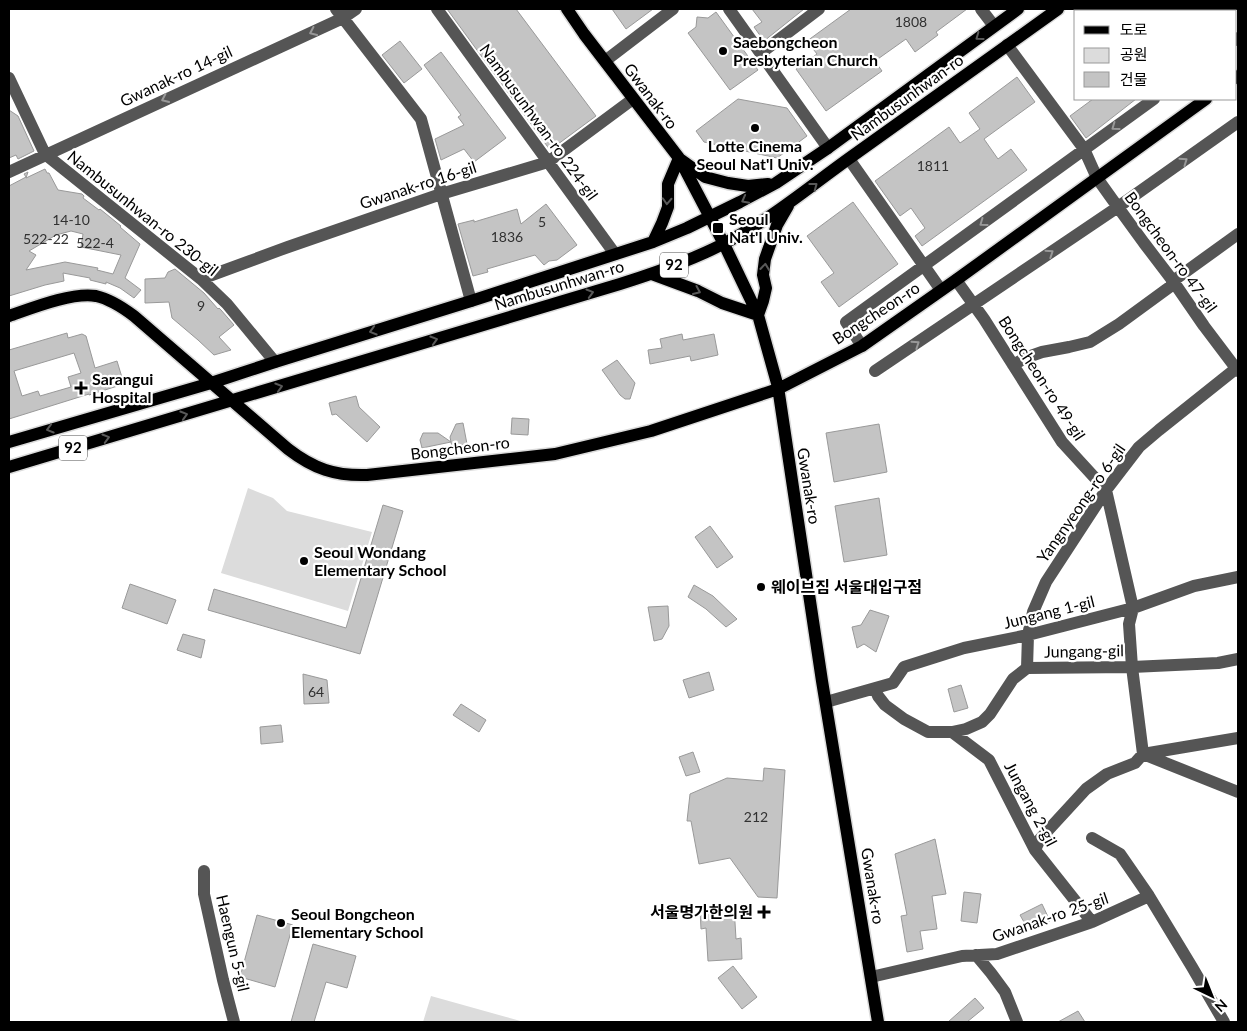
<svg xmlns="http://www.w3.org/2000/svg" width="1247" height="1031" font-family="Lato,'Noto Sans KR',sans-serif">
  <rect width="100%" height="100%" fill="#fff"/>
  <!-- green -->
  <path fill="#dcdcdc" d="M248,488L273,498L287,511L372,532L348,611L221,573Z
    M431,996L524,1022H423Z"/>
  <!-- building -->
  <path fill="#c4c4c4" stroke="#999" fill-rule="evenodd" d="M447,9H516L596,116L550,150Z
    M612,9H653L626,29Z
    M752,9H804L764,41L754,27L762,22Z
    M851,9H967L936,32L938,35L915,52L906,39L875,61L882,71L826,111L796,69L817,54L807,41Z
    M716,12L758,70L730,90L688,33L696,27L697,17L708,18Z
    M400,41L422,69L404,83L382,55Z
    M441,52L506,138L474,162L464,149L441,160L435,139L464,125L458,117L461,115L424,65Z
    M1017,77L1035,102L984,139L998,159L1011,149L1027,170L922,246L915,236L925,228L911,208L900,216L875,181L949,127L960,143L980,129L969,113Z
    M738,99L787,108L807,136L777,158L704,142L696,131Z
    M1093,99H1136L1086,138L1070,116Z
    M9,110L18,116L34,151L18,159L16,155L9,158Z
    M45,169L47,173H49L58,190L82,194L84,196L83,198L99,210L100,209L121,226L120,227L140,244L125,278L141,290L134,298L120,288L106,282V284L90,280V278L63,273L64,281L45,285L9,296V186L26,177L24,174L28,172L26,178ZM71,231L83,234L81,247L121,255L113,274L97,270L98,268L65,262L26,270L36,255L29,251L56,235Z
    M853,202L898,264L839,307L821,282L834,273L807,236Z
    M546,204L577,245L557,260L549,261L544,265L535,255L487,269L488,272L473,276L458,224L474,220V222L517,209L521,224Z
    M175,269L204,293L218,309L219,308L221,310L234,325L219,337L231,350L214,355L198,340L172,318L169,302L145,303V279L165,278L168,272Z
    M67,333L68,338L82,334L86,336L95,368L117,361L124,384L89,395V394L9,419V350ZM74,353L81,373L68,377L71,387L40,396L38,391L22,396L14,371Z
    M682,334L683,340L714,334L718,355L691,361L690,356L650,364L648,350L662,348L660,339Z
    M617,360L635,383L630,399H625L620,395L602,370Z
    M356,396L359,407L380,427L367,442L336,414L332,415L329,403Z
    M512,418L529,419L528,435L511,434Z
    M463,423L467,444L452,447L451,442L422,448L420,440L423,433H438L451,442L450,437L456,424Z
    M879,424L887,472L834,482L826,433Z
    M879,498L887,555L844,562L835,506Z
    M383,505L403,511L360,654L208,610L214,589L346,628Z
    M710,526L733,557L717,568L695,537Z
    M130,584L176,600L167,624L122,608Z
    M694,585L713,596L737,619L726,627L706,609L688,597Z
    M668,606L669,626L662,639L654,641L648,607Z
    M870,610L889,616L876,652L864,644L857,648L852,627L861,625Z
    M183,634L205,640L201,658L177,650Z
    M709,672L714,690L689,698L683,680Z
    M303,674L327,680L329,703L304,704Z
    M961,685L968,708L954,712L948,689Z
    M461,704L486,720L479,732L453,715Z
    M281,725L283,742L261,744L260,727Z
    M693,752L700,772L686,776L679,757Z
    M764,768L785,770L777,898L758,897L730,858L699,864L691,821H687L690,794L727,778L763,781Z
    M935,839L946,894L932,896L937,929L920,931L923,949L907,952L901,916L907,915L895,854Z
    M964,892L981,894L977,923L961,921Z
    M1042,904L1050,921L1029,931L1020,915Z
    M734,906L736,939L741,938L742,959L708,961L706,928L701,929L700,909Z
    M257,915L293,925L275,987L240,977Z
    M313,944L356,956L347,988L326,982L314,1022H291Z
    M733,966L757,997L742,1009L718,978Z
    M975,998L984,1008L967,1022H948Z
    M1078,1011L1085,1022H1058Z"/>
  <g fill="none" stroke-linecap="round" stroke-linejoin="round">
    <defs>
      <path id="major" d="M567,9L584,34L679,158L724,244L758,315L778,387L822,681L878,1022
        M1236,78L1238,76
        M680,159L705,177L728,183L748,186L768,184
        M653,242L662,223L668,207V184L679,158
        M652,274L698,291L722,303L758,315
        M758,315L763,301L766,288L763,275L765,259L777,225L788,206
        M9,316C32,308 72,292 96,296C110,299 122,307 134,316L288,449C314,469 335,476 367,475L555,454L651,431L778,389L862,346L956,280L1206,99
        M9,442L211,383L275,362L471,301L653,242L687,228L740,202L776,183L828,148L1018,9
        M9,467L620,284C655,273 690,261 723,244C769,221 809,187 851,157C920,107 989,58 1058,9"/>
    </defs>
    <!-- major casing -->
    <use href="#major" stroke="#dbdbdb" stroke-width="15"/>
    <!-- minor -->
    <path stroke="#555" stroke-width="12" d="M336,9L421,119L471,301
      M437,9L615,254
      M729,9L828,148
      M981,9L994,26
      M1236,40L1238,38
      M1007,45L1084,149L1097,178L1112,199L1144,243L1173,281L1204,326L1238,371
      M761,53L819,9
      M605,61L673,9
      M9,78L45,154L201,279L227,304L275,362
      M849,159L941,290
      M9,172L343,18L356,9
      M201,279L288,247L441,194L548,162L633,99
      M956,280L984,319L1062,442L1106,490L1133,608L1129,624L1132,667L1143,754L1238,792
      M862,346L846,322L1154,99
      M1013,365L1025,358L1042,352L1069,347L1090,342L1119,324L1171,286L1173,281L1238,234
      M875,371L1118,207L1238,122
      M1027,668L1028,635L1033,612L1046,582L1106,490L1139,447L1159,430L1238,367
      M875,688L878,696L885,705L904,719L928,732H952L966,729L982,722L990,714L1013,679L1027,668L1132,667L1218,663L1238,659
      M826,702L893,683L904,667L964,648L1028,635L1133,608L1194,586L1238,577
      M952,732L989,760L1035,850L1092,922
      M1092,838L1120,854L1149,896L1192,967L1224,1022
      M1035,850L1040,839L1086,789L1107,774L1135,763L1143,754L1238,738
      M204,871V894L223,980L234,1022
      M976,955L991,973L1005,992L1017,1022
      M871,977L962,956L997,954L1092,922L1149,896"/>
    <!-- major -->
    <use href="#major" stroke="#000" stroke-width="12"/>
  </g>
  <!-- one-way arrows -->
  <defs><path id="oneway-chevron" d="M-2-3.5L2.5 0L-2 3.5" fill="none" stroke-width="1.6" stroke-linecap="round" stroke-linejoin="round" transform="scale(1.25)"/></defs>
  <g stroke="#999">
    <use href="#oneway-chevron" transform="translate(313 32) rotate(155)"/>
    <use href="#oneway-chevron" transform="translate(165 99) rotate(155)"/>
    <use href="#oneway-chevron" transform="translate(1115 127) rotate(144)"/>
    <use href="#oneway-chevron" transform="translate(1184 161) rotate(-35)"/>
    <use href="#oneway-chevron" transform="translate(983 223) rotate(144)"/>
    <use href="#oneway-chevron" transform="translate(1050 253) rotate(-34)"/>
    <use href="#oneway-chevron" transform="translate(916 344) rotate(-34)"/>
  </g>
  <g stroke="#595959">
    <use href="#oneway-chevron" transform="translate(979 37) rotate(144)"/>
    <use href="#oneway-chevron" transform="translate(814 186) rotate(-37)"/>
    <use href="#oneway-chevron" transform="translate(745 200) rotate(152)"/>
    <use href="#oneway-chevron" transform="translate(667 201) rotate(93)"/>
    <use href="#oneway-chevron" transform="translate(765 267) rotate(-84)"/>
    <use href="#oneway-chevron" transform="translate(697 291) rotate(24)"/>
    <use href="#oneway-chevron" transform="translate(590 293) rotate(-16)"/>
    <use href="#oneway-chevron" transform="translate(373 331) rotate(163)"/>
    <use href="#oneway-chevron" transform="translate(434 340) rotate(-17)"/>
    <use href="#oneway-chevron" transform="translate(279 387) rotate(-17)"/>
    <use href="#oneway-chevron" transform="translate(184 415) rotate(-17)"/>
    <use href="#oneway-chevron" transform="translate(50 429) rotate(164)"/>
    <use href="#oneway-chevron" transform="translate(106 438) rotate(-16)"/>
  </g>
  <!-- markers -->
  <g fill="#000" stroke="#fff" stroke-width="2">
    <circle cx="723" cy="51" r="5"/>
    <circle cx="755" cy="128" r="5"/>
    <rect x="712" y="222" width="12" height="12" rx="2.5"/>
    <path d="M78.5 380.5h5v5h5v5h-5v5h-5v-5h-5v-5h5z"/>
    <circle cx="304" cy="561" r="5"/>
    <circle cx="761" cy="587" r="5"/>
    <path d="M761.5 904.5h5v5h5v5h-5v5h-5v-5h-5v-5h5z"/>
    <circle cx="281" cy="923" r="5"/>
  </g>
  <g text-anchor="middle" stroke-width="4.5" stroke-linejoin="round" paint-order="stroke">
    <!-- number labels -->
    <g font-size="14" fill="#313131">
      <text x="911" y="27">1808</text>
      <text x="933" y="171">1811</text>
      <text x="71" y="225">14-10</text>
      <text x="542" y="227">5</text>
      <text x="507" y="242">1836</text>
      <text x="46" y="244">522-22</text>
      <text x="95" y="248">522-4</text>
      <text x="201" y="311">9</text>
      <text x="316" y="697">64</text>
      <text x="756" y="822">212</text>
    </g>
    <!-- shield labels -->
    <g fill="#fff" stroke="#4c4c4c" stroke-width="1">
      <rect x="660" y="252.5" width="28" height="25" rx="4"/>
      <rect x="59" y="435.5" width="28" height="25" rx="4"/>
    </g>
    <g font-size="15" font-weight="bold" fill="#000">
      <text x="674" y="270">92</text>
      <text x="73" y="453">92</text>
    </g>
    <!-- poi labels -->
    <g font-size="16" font-weight="bold" fill="#000" stroke="#fff" text-anchor="start">
      <text x="733" y="48">Saebongcheon<tspan x="733" dy="18">Presbyterian Church</tspan></text>
      <text x="755" y="152" text-anchor="middle">Lotte Cinema<tspan x="755" dy="18">Seoul Nat'l Univ.</tspan></text>
      <text x="729" y="225">Seoul<tspan x="729" dy="18">Nat'l Univ.</tspan></text>
      <text x="92" y="385">Sarangui<tspan x="92" dy="18">Hospital</tspan></text>
      <text x="314" y="558">Seoul Wondang<tspan x="314" dy="18">Elementary School</tspan></text>
      <text x="771" y="593">웨이브짐 서울대입구점</text>
      <text x="753" y="918" text-anchor="end">서울명가한의원</text>
      <text x="291" y="920">Seoul Bongcheon<tspan x="291" dy="18">Elementary School</tspan></text>
    </g>
    <!-- street labels -->
    <g font-size="16" fill="#000" stroke="#fff">
      <text transform="translate(176 76) rotate(-25)" y="6">Gwanak-ro 14-gil</text>
      <text transform="translate(651 96) rotate(53)" y="6">Gwanak-ro</text>
      <text transform="translate(907 97) rotate(-36)" y="6">Nambusunhwan-ro</text>
      <text transform="translate(539 122) rotate(54)" y="6">Nambusunhwan-ro 224-gil</text>
      <text transform="translate(418 185) rotate(-18)" y="6">Gwanak-ro 16-gil</text>
      <text transform="translate(143 213) rotate(39)" y="6">Nambusunhwan-ro 230-gil</text>
      <text transform="translate(1171 252) rotate(54)" y="6">Bongcheon-ro 47-gil</text>
      <text transform="translate(559 285) rotate(-17)" y="6">Nambusunhwan-ro</text>
      <text transform="translate(876 313) rotate(-33)" y="6">Bongcheon-ro</text>
      <text transform="translate(1042 378) rotate(57)" y="6">Bongcheon-ro 49-gil</text>
      <text transform="translate(460 448) rotate(-7)" y="6">Bongcheon-ro</text>
      <text transform="translate(809 486) rotate(81)" y="6">Gwanak-ro</text>
      <text transform="translate(1081 503) rotate(-55)" y="6">Yangnyeong-ro 6-gil</text>
      <text transform="translate(1049 612) rotate(-14)" y="6">Jungang 1-gil</text>
      <text transform="translate(1084 651) rotate(-1)" y="6">Jungang-gil</text>
      <text transform="translate(1031 804) rotate(62)" y="6">Jungang 2-gil</text>
      <text transform="translate(873 886) rotate(81)" y="6">Gwanak-ro</text>
      <text transform="translate(1050 917) rotate(-19)" y="6">Gwanak-ro 25-gil</text>
      <text transform="translate(233 943) rotate(77)" y="6">Haengun 5-gil</text>
    </g>
  </g>
  <!-- border -->
  <rect width="1247" height="1031" fill="none" stroke="#000000" stroke-width="20"/>
  <!-- legend -->
  <rect x="1074" y="10" width="162" height="90" fill="#ffffff" stroke="#999999"/>
  <rect x="1084" y="26" width="25" height="8" fill="#000000" stroke="#999999"/>
  <text x="1120" y="35" font-size="15" fill="#000000">도로</text>
  <rect x="1084" y="48" width="25" height="15" fill="#dcdcdc" stroke="#999999"/>
  <text x="1120" y="60" font-size="15" fill="#000000">공원</text>
  <rect x="1084" y="72" width="25" height="15" fill="#c4c4c4" stroke="#999999"/>
  <text x="1120" y="85" font-size="15" fill="#000000">건물</text>
  <!-- north arrow -->
  <g transform="translate(1212 996) rotate(137)" stroke="#ffffff" stroke-width="4" paint-order="stroke">
  <path d="M0-4L9 19L0 12L-9 19Z" fill="#000000"/>
  <text y="-8" font-size="14" font-weight="bold" text-anchor="middle" fill="#000000">N</text>
  </g>
</svg>
